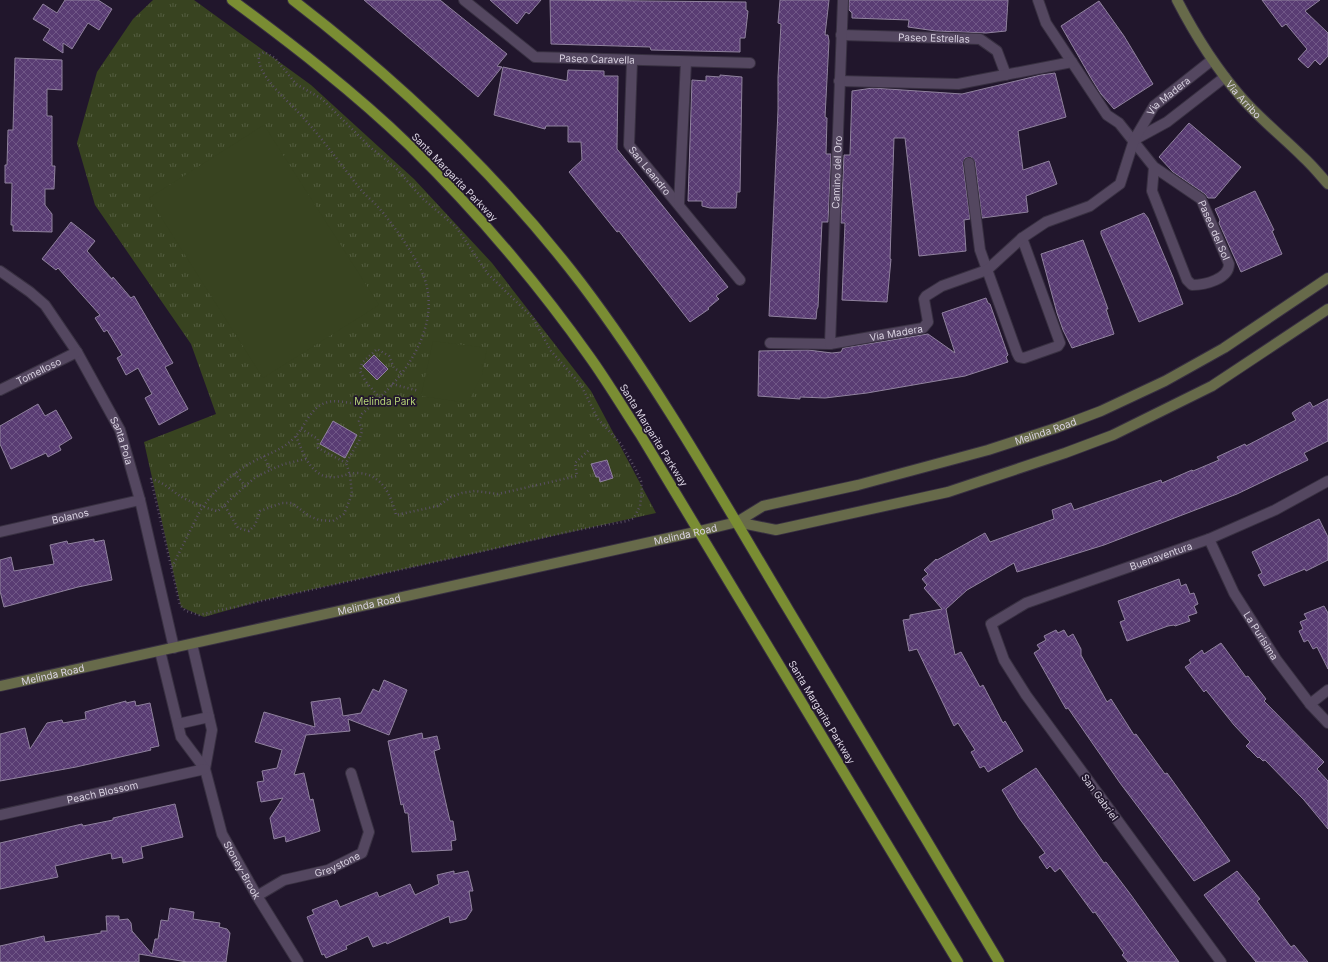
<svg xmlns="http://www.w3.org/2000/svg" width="1328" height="962" font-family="Inter,sans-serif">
  <defs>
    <pattern id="park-tufts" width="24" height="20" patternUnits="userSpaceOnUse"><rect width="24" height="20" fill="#384320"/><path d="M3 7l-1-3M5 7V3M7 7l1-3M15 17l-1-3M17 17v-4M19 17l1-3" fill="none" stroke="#545d40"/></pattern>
    <pattern id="building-cross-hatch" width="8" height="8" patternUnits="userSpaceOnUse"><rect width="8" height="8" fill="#593c73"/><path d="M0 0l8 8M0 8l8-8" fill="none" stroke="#705787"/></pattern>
  </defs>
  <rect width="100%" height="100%" fill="#21162c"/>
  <!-- park -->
  <path fill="url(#park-tufts)" d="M153,0H194L311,85L414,179L492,263L591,391L656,513L260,601L204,617L181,607L144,442L216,414L191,344L95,205L77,143L97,72L133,19Z"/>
  <!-- pitch -->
  <path fill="#384320" d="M264,125L379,305L263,378L149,198Z
    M433,341L487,348L482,375L468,403L421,396Z"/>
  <!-- building -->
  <path fill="url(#building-cross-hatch)" stroke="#90829e" d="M65,0H98L112,9L99,30L88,23L72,49L63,43V53L43,40L50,29L33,19L43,4L57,13Z
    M364,0H440L507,54L497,66L502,67L478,97Z
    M490,0H541L529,14L526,12L517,24Z
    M550,0L746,2V10L748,11L745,38H740V52L651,50L650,47L551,44Z
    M780,0H829L825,35H828L829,41L825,117L827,118L826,154H831L828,222H822L818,307L817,309L816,319L769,316L778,110V77L781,24L778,23Z
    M849,0H1008L1006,31L986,33L936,31L908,27L909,20L852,18V13L849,10Z
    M1262,0H1320L1305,11L1328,33V56L1320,65L1315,60L1308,68L1298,59L1307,49L1286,24L1282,27Z
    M1099,1L1124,36L1153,84L1114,109L1101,94L1091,78L1061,26Z
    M15,58L62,60V90L47,89V116H52V166H55L54,189H45V205L52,214V232L13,231V225H11L12,183H5V165H7L8,130H13Z
    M503,67L567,81L568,70L604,71V76H618L617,149L728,287L716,296L719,299L708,308L709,309L690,322L619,231L617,232L569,172L582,160L581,142H568V126H546L545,129L494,115Z
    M1055,73L1066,117L1018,131L1023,170L1049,161L1057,184L1026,196L1028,212L982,218L975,162L971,157L965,158L963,164L970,219L964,220L966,251L919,256L905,138H894L890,259H891L887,302L842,300L845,223H841L844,155H850L852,91L873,88L962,94L1041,75Z
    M720,75L742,77L740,192H737L736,208H710L702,206V201H688L692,80L706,81V76L720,77Z
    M1189,123L1241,167L1215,198H1208L1205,194L1173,172L1159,157Z
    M1255,191L1274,230L1272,231L1282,254L1241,272L1219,223L1220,220L1215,209Z
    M1144,213L1148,218L1173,277L1183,304L1139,322L1101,234V231Z
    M71,222L95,241L87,251L112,279L113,277L131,298L134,296L173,363L165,367L188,409L159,425L145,398L152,394L138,368L126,375L117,358L122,355L107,330L104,332L95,318L100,315L58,268L56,270L42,259Z
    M1083,240L1108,309H1106L1114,334L1072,348L1063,330L1057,313L1041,254Z
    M986,298L988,303L990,304L1008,355L1006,357L1008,362L965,376L867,393L825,398L800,397V399L758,396L759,351L808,350L832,353L841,352L843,348L928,334L955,353L942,313Z
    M374,355L388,369L377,380L363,366Z
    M1328,399V441L1304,453L1308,460L1237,494L1104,545L1017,572L1014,563L967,590L946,609L955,655L961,652L980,687L983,685L1003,723L1005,721L1023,751L988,772L984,766L980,768L971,752L975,750L958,723L954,726L917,649L909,651L903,620L910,619V615L942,609L924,588L927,585L922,579L928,574L924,570L936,559L937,560L985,533L990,542L1054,519L1052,510L1071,503L1074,510L1161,480L1162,483L1192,470L1193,471L1219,460L1217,457L1245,444L1246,446L1296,420L1292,413L1296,410L1310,402L1313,407Z
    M38,404L45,416L56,410L72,438L59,446L61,450L48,457L46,453L11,469L0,444V426Z
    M333,421L357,435L345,458L320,444Z
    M607,460L613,478L600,482L599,477H596L591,464Z
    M1319,519L1328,537V560L1306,571L1305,569L1264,586L1258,575L1262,573L1252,552Z
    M94,539V542L104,540L112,580L78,587L4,607L0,591V560L11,557L14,571L54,564L50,545L67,541L68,544Z
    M1179,579L1181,586L1186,584L1190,594L1194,593L1198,604L1194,606L1197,613L1188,616L1190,621L1175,626L1174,625L1168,626L1127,641L1120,622L1125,620L1118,601Z
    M1324,606L1328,613V669L1317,647L1313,649L1308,640L1304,642L1299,631L1303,629L1300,622L1307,619L1304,614Z
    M1056,630L1058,633L1064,630L1068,637L1073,634L1081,649V655L1107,702L1111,699L1134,735L1136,734L1165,774L1167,773L1230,861L1194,881L1120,783L1068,708L1066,709L1034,653L1040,649L1037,645L1046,640L1044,636Z
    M1221,643L1246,677L1248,676L1266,699L1264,701L1324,762L1317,769L1328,781V829L1304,800L1265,760L1263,761L1259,757L1258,758L1246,746L1250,742L1234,725L1206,690L1204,692L1185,667L1191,663L1189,660L1202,650L1204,654Z
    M384,680L407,690L389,735L348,719L350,731L306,735L294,775L304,773L310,800L313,799L320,831L286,842L285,836L274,839L270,818L283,798L261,802L257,782L264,781L262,771L277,768L282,750L255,742L264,712L315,727L311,702L340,698L343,716L361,713L373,689L379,692Z
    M126,701V703L135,701L136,706L150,703L159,746L150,748L151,750L76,767L0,781V734L25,728L30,749L47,723L62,720L63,723L86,719L85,712Z
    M422,733L423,739L437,736L440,749L434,751L450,821H453L456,840L451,841L452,850L412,852L408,813H405L403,804L401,805L388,741Z
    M1036,768L1104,863L1106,862L1131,895L1179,962H1128L1122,955L1124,953L1095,912L1093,913L1060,868L1055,872L1050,866L1047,869L1039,857L1045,853L1019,818L1002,790Z
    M175,804L183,837L141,847L143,858L123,863L122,857L112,859L111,853L55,866L58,877L0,889V843L82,824L83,826L113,820V818Z
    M454,871V874L468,871L473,891H469L472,910L466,919L450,923L449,916L387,944L386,942L373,947L368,936L346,946L347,949L326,958L324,954L322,955L307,917L314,914L312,910L337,900L340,907L377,892L379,897L410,884L415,895L439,884L437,875Z
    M1237,871L1260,899L1257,901L1291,947L1294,945L1308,962H1256L1243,946L1204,895Z
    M170,908L194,912L193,919L220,923L219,927L227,929L230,933L226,962H187L139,954V962H0V946L44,936L45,942L101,933V931H107L106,916H119V920L128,919L131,923L132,931L152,954L155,939H158L161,920L168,921Z"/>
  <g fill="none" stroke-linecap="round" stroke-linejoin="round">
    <defs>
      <g id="street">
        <path id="s1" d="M464,0L535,57L750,63"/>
        <path id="s2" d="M1038,0L1046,23L1107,115L1119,123L1154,167L1201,199L1229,264C1229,279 1205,285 1192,285L1187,280L1152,191L1154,167"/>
        <path id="s3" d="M841,35L980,39L997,51L1006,75"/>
        <path id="s4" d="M632,61L629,145L740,280"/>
        <path d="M839,81L958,84L1072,62"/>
        <path d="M1134,140L1167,122L1225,77"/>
        <path d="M969,163L980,250L1017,353L1019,357L1024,358L1058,346L1060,343L1022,238"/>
        <path d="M679,204L686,62"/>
        <path id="s5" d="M0,271L30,292L45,305L77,352L120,430L140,500L174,648"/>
        <path id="s6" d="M770,343L830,344L923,328L928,322L924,299L926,296L942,286L987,270L1022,238L1046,222L1090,206L1120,184L1134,140L1154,106L1212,60"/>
        <path id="s7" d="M830,344L843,0"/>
        <path id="s8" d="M0,390L77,352"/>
        <path id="s9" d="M0,532L140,500"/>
        <path id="s10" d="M1209,539L1234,593L1276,659L1310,704L1328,723"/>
        <path d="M192,644L212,730L205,769"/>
        <path id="s11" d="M160,651L181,737L205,769L222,834L257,896L298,962"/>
        <path d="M1310,704L1328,690"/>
        <path d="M178,724L209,717"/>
        <path id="s12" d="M0,815L205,769"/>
        <path id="s13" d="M257,896L284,880L328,870L362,853L369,832L351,773"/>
        <path id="s14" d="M1221,962L1026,695L1004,660L991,624L1026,603L1209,539L1275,510L1328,481"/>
      </g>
      <g id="secondary">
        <path id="s15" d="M1177,0C1195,35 1216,68 1241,97C1260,119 1283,137 1303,157C1312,165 1320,175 1328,184"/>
        <path d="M737,522L776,530L948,492L1065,453L1113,435L1212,386L1328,309"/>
        <path id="s16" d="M0,686L700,531L737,522L763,506L858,485L988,450L1056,428L1101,411L1165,381L1224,348L1328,278"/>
      </g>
      <path id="primary" d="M232,0C293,45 354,92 409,145C475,210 536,281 589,356C607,381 623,408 640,434L958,962
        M293,0C400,82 499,176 581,283C659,386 722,499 788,609C859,727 929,844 999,962"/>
    </defs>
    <!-- street casing -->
    <use href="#street" stroke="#383041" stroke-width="12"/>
    <!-- secondary casing -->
    <use href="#secondary" stroke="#383041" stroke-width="12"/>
    <!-- primary casing -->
    <use href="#primary" stroke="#383041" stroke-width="12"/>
    <!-- path -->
    <path stroke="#5a5064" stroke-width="2.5" stroke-dasharray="1 3" stroke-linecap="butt" d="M392,384L419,391
      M380,398L366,382L360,371L362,363L377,349L389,356L394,368L402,373
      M301,429L318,439V448L346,463
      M296,436C302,450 308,470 324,476C337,480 346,473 358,473C382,474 391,495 396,515L438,506L451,497L462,493L475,491L498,494L577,476L575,463L589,450
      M264,456L270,470L284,464L306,459
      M235,473L245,486L256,477L270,470
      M225,506L238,528L249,531L255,525L260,511L282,503H292L309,516L319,520L333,521L344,514L352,494L350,475L346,463L359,441L362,431L359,421L362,414L371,406
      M172,567L200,511C215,489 232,473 256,460C270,453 284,449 295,437C306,425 311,406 328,402C341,399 357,406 371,405C409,374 446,318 420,268C411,250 392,223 379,208C374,202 367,197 362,191C340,164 321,136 297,111C285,98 256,74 259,55L264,52L275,58L296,84L322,99L371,148L394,166L422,198L456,227L488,274L533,318L551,351L581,385L598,419L621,444L635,468L641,481L642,491L640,506L634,518L627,521L572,531L199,615L186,611L180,605L151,479C162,481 171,490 180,496C186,500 213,511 218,511L245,486"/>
    <!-- street -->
    <use href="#street" stroke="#544760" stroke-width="10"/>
    <!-- secondary -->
    <use href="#secondary" stroke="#676a4a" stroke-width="10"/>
    <!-- primary -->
    <use href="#primary" stroke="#7a8d33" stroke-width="10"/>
  </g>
  <g text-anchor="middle" stroke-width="3.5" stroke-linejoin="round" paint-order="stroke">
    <!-- street labels -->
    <g font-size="10" fill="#d8d1e0" stroke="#21162c">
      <text dy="4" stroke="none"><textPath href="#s3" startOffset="93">Paseo Estrellas</textPath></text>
      <text dy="4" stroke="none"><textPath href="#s1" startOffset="153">Paseo Caravella</textPath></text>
      <text dy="4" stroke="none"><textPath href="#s6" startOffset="519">Via Madera</textPath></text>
      <text dy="4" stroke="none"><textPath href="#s15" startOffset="120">Via Arribo</textPath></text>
      <text dy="4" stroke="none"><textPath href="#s4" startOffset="117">San Leandro</textPath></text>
      <text dy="4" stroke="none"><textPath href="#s7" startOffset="172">Camino del Oro</textPath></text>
      <text transform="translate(455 177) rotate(46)" y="4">Santa Margarita Parkway</text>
      <text dy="4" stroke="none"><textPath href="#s2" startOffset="296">Paseo del Sol</textPath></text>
      <text dy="4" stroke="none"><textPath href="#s6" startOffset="127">Via Madera</textPath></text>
      <text dy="4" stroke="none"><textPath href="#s8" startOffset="43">Tomelloso</textPath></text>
      <text dy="4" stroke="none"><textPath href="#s16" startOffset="1078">Melinda Road</textPath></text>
      <text transform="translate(654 435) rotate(58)" y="4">Santa Margarita Parkway</text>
      <text dy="4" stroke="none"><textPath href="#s5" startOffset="213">Santa Pola</textPath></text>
      <text dy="4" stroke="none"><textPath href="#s9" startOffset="72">Bolanos</textPath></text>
      <text dy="4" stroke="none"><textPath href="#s16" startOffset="702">Melinda Road</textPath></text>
      <text dy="4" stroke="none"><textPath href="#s14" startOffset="594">Buenaventura</textPath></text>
      <text dy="4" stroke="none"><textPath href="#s16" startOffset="378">Melinda Road</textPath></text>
      <text dy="4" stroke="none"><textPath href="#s10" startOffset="110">La Purisima</textPath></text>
      <text dy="4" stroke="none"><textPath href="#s16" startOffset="54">Melinda Road</textPath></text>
      <text transform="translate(822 712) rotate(59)" y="4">Santa Margarita Parkway</text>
      <text dy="4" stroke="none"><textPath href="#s12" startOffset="105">Peach Blossom</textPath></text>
      <text transform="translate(1100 797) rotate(54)" y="4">San Gabriel</text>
      <text dy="4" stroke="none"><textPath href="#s13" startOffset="87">Greystone</textPath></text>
      <text dy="4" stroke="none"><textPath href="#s11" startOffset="237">Stoney-Brook</textPath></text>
    </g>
    <!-- park labels -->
    <g font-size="10" fill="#b6d477" stroke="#21162c">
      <text x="385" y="405">Melinda Park</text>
    </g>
  </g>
</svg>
